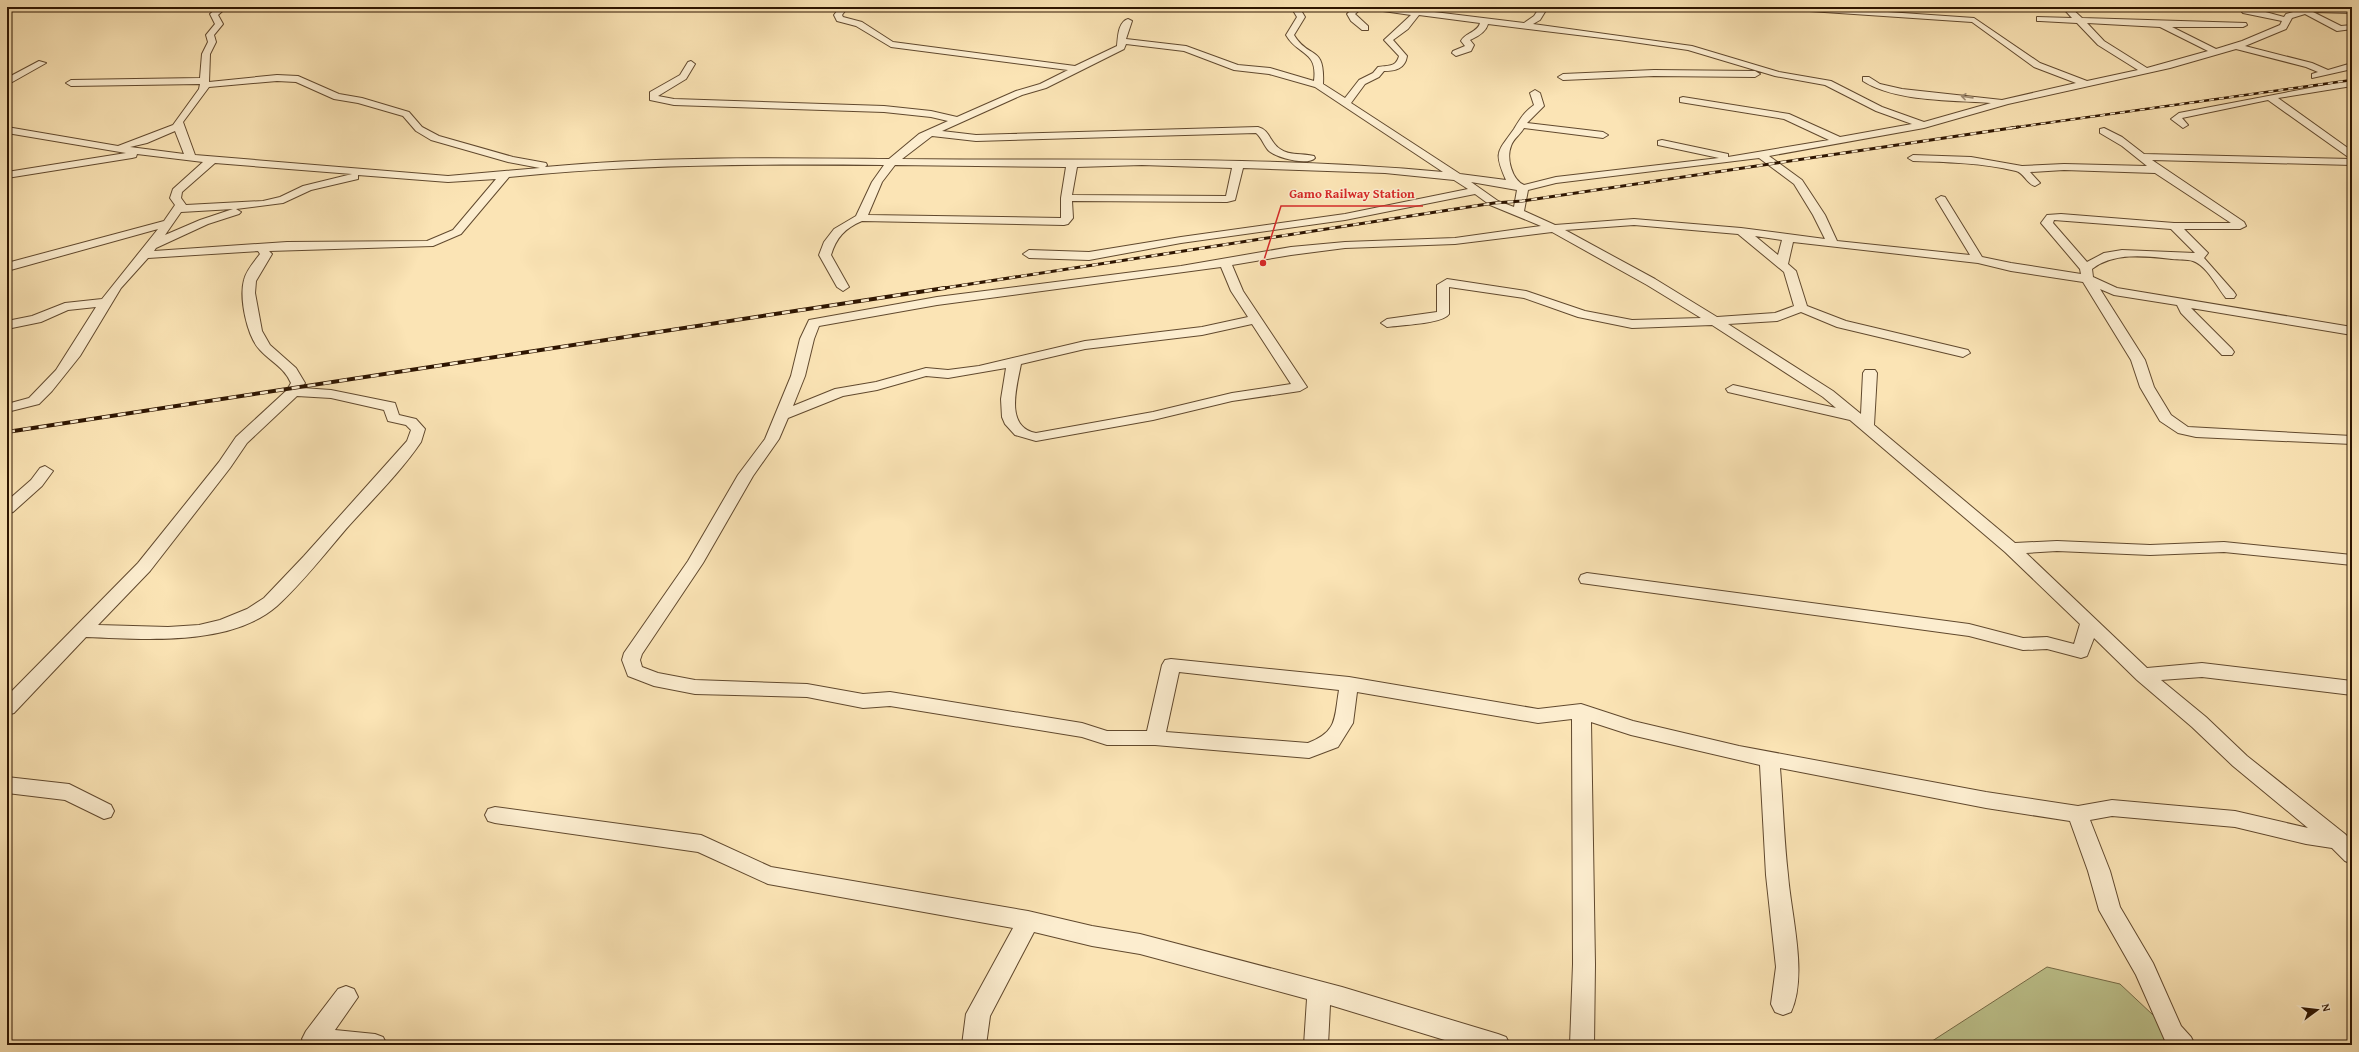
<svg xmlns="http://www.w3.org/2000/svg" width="2359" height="1052" font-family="'Gentium Book Plus',serif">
  <rect width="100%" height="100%" fill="#fbe4b5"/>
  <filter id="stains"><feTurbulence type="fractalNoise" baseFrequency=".005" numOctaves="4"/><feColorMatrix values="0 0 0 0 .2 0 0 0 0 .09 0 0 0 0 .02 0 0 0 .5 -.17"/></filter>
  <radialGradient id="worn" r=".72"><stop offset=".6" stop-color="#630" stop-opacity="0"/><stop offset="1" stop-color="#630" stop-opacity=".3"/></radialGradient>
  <!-- green -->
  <path fill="#bec48e" stroke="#766c48" d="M2047,967L2120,984L2185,1045H1926Z"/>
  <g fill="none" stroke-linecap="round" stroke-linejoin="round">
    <defs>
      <path id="street" d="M218,7H227L218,15L223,24L214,35L216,42L210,54L209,82L277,75L298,76L339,94L362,98L409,112L422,127L439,136L513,157L546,163L547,165L545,167C659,156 775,158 889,159L919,134L948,121L931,117L884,112L674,105L650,100V92L680,75L688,62L691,61L695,64L686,79L658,96L674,99L884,106L931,111L957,117L1016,91L1040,84L1068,70L891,47L856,26L837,21L834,15L840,7H848L842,15L843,17L862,22L893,42L1075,66L1117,46C1118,37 1118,22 1128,19L1132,21L1126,39L1186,46L1238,65L1270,68L1314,81C1318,50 1298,56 1286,35L1297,17L1291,7H1299L1305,17L1294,35C1309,60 1325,44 1323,84L1345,98L1359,80L1373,73L1378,67C1387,65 1396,68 1399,56L1384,40L1411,15L1369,9L1365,7L1418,10L1524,23L1534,16L1540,7H1548L1540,20L1533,24L1692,46L1779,72L1831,81L1882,107L1924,122L1991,103C1953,100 1895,102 1863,81V77H1869L1880,84L1902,89L2002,100L2076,83L2034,67L1972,22L1780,9L1776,7H1816L1974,18L2040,63L2087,81L2138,70L2098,45L2077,23L2040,21H2037V17L2072,18L2062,7H2070L2082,18L2246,23L2247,25L2243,27H2172L2216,49L2242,41L2280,25L2282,21L2243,13L2238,7H2247L2284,17L2286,14L2311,7L2352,9V13L2313,12L2341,26L2352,25V29L2337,31L2305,14L2292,18L2286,29L2245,46L2312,63L2328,70L2352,63V69L2312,78V74L2318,72L2306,67L2236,49L2170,68L2008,104L1924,128L1769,156L1802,180L1825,215L1837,241L1970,255L1936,199L1941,196L1945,197L1982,257L2011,263L2081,274L2080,269L2041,223L2047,215L2061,214L2174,223H2231L2155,173L2064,170L2030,172L2040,183L2035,186C2027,184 2024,173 2016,171C1982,163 1948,162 1913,161L1908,158L1913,155L1971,157L2022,166L2064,164L2147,166L2122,146L2100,133V129L2104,128L2122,137L2144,154L2351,159L2268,100L2182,118L2188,125L2183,128L2171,119L2179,113L2352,80V86L2278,98L2352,151V165L2152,160L2244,222L2246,226L2240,229H2184L2208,253L2204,258L2234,292L2236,295L2234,298H2226C2217,287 2207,266 2193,261C2187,259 2178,260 2172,259C2145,256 2114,252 2092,269L2093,277L2117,288L2352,327V335L2191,308L2232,349L2234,352L2232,355H2222L2181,313L2177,305L2114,295L2100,289L2145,360L2154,387L2171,415L2188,427L2352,436V444L2196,437L2178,433L2160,421L2140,387L2131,360L2083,282L2011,271L1978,263L1793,242L1788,264L1796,271L1807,306L1846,321L1968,350L1970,353L1963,357L1837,327L1801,312L1777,321L1728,324L1833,391L1861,414L1863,373L1865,370H1875L1877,373L1874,425L2015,543L2057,541L2150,545L2224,542L2352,555V565L2224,552L2150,555L2057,551L2026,553L2147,668L2202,663L2352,681V695L2202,677L2161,680L2206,717L2247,756L2345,834L2352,841V864L2345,861L2332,848L2306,844L2235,827L2112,816L2090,820L2110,871L2120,907L2153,963L2181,1026L2191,1037L2195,1045H2167L2136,975L2099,910L2088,871L2070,821L1986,808L1780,768C1783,804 1784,840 1788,875C1791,915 1808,975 1791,1012L1783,1015L1775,1012L1771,1004L1776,967L1766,875L1760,765L1631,735L1591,722L1595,964L1594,1045H1570L1573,964L1572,719L1538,723L1357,692L1353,723L1338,747L1309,758L1155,745H1107L1082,737L890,706L863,708L807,697L695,694L654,686L628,676L622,660L624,653L688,561L738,475L765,439L791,376L800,339L809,320L937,297L1181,266L1291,247L1345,242L1455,238L1541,226L1490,205L1475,194L1345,220L1181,243L1089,260L1029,258L1023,254L1029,250L1089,252L1181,237L1345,214L1468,189L1454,180L1385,173L1243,168L1235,200L1227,202L1072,201L1073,218L1068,224L1064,225L862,221C845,228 836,238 831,255L849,287L843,291L837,287L819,255L824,242L834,229L856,216L872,182L884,165C759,164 633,164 509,177L461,234L433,246L269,251L272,254L256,281L255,293L262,331L270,345L296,368L305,383L302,388L331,390L395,403L399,415L416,419L425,429L421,442C400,473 371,501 346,529C324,555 302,583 277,606C230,647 144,639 86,637L14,713L7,715V696L138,563L219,462L236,437L287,390L291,383C284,367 271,362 260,350C247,337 239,298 244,280C246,271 254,262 260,254L258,251L148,258L121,288L80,356L52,391L39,404L7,412V404L29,398L56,370L96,307L68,310L41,322L7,329V321L32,316L65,303L102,299L158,229L7,271V263L164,221L175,205L170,198L173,189L203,162L137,154L136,157L132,158L7,178V172L126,153L7,133V127L118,146L173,125L199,89L200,84L71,86L66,83L71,80L200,78L202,54L208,42L206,35L215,24L210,14ZM1419,15L1480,23C1478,32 1465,33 1461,41L1465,46L1453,51L1452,53L1456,56L1471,51L1474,45L1470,40C1477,37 1486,32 1488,24L1619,40L1688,50L1775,76L1825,85L1876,111L1912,124L1840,137L1789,114L1683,97L1680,98V102L1784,119L1829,140L1728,157V154L1662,140L1658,141V145L1719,158L1556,177L1524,185C1512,180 1506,158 1511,146C1513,139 1520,135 1524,128L1603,138L1608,135L1603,132L1527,123L1544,106L1540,93L1535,90L1530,93L1534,105C1524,112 1520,119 1514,129C1498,152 1493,151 1506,180L1460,174L1351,103L1365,84L1379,77L1384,71C1395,71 1405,69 1407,56L1393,40L1408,29ZM2087,23L2160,27L2208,51L2147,68L2104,41ZM1126,44L1184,51L1234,70L1269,74L1315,87L1443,172C1263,155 1082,161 902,159L932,136L976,141L1256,133C1262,138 1264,146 1269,151C1277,158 1308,166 1315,158L1314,156C1302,153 1290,156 1280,149C1270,143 1270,130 1258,127L976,135L942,131L1022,95L1046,88L1124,49ZM277,81L296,82L334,99L358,103L403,116L416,131L431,140L508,162L540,168L448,176L195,155L183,122L209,87ZM175,131L184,154L130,147L147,143ZM1759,158L1794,184L1813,215L1825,239L1741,228L1634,219L1555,225L1524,211L1528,190L1556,183ZM215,163L352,174L303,186L280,197L263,201L186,205L181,198L182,192ZM895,165L1066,167L1061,198V218L868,215L882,182ZM1142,165L1232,168L1226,196L1072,195L1077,167ZM358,175L448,182L496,179L453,230L427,241L287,242L154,251L156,248L208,224L239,214L241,212L236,209L283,203L311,190L358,179ZM1471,182L1517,190L1514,207L1498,201ZM233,209L200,220L165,235L181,212ZM2054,220L2171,229L2195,253L2122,250L2104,253L2087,262L2053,223ZM1634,225L1738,234L1784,272L1794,306L1775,313L1717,317L1655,279L1565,230ZM1552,232L1647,285L1701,318L1632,320L1585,311L1526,291L1447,279L1437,285V312L1387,319L1381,323L1387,327C1400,325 1443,324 1449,314V287L1524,298L1578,317L1632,328L1712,325L1823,397L1836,408L1733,385L1726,389L1728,392L1850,420L2005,552L2080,624L2074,644L2047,637L2023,638L1969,624L1587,573L1581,575L1579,579L1581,583L1969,636L2023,650L2047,649L2081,658L2087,656L2094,638L2137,680L2192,727L2233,766L2308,828L2235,811L2112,800L2078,806L1986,792L1739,746L1633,721L1581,704L1538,709L1349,677L1171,659L1165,660L1162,665L1147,731H1107L1082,723L890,692L863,694L807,684L695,680L658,673L642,667L640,660L642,654L703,563L753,476L779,439L788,418L843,396L877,390L926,376L948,378L1006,368L1001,399L1002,417L1005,424L1015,435L1036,441L1153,420L1232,401L1300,391L1307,387L1243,291L1232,265L1291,255L1345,248L1455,244ZM1755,236L1782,240L1778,255ZM1221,267L1231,291L1248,317L1202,327L1085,341L979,366L948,370L926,368L876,382L835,389L793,406L805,376L814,339L819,326L937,305ZM1252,324L1291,384L1232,393L1153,412L1036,433C1004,427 1017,386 1021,364L1085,349L1202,335ZM297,396L331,398L384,410L388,421L406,425L411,430L407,441L304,556L264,598L247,609L220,620L199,625L168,627L98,625L150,571L230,468L247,443ZM1179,672L1339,690C1334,719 1338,731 1308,743L1166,732Z
        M1354,7H1363L1355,14L1368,26V30H1362L1351,21L1347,14Z
        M39,61L46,63L7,85V78Z
        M1654,70L1755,71L1760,74L1755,77L1654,76L1563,80L1558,77L1563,74Z
        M45,466L53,471L42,486L13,512L7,514V501L31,480L40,468Z
        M7,777L69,784L111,805L114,811L111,817L104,819L65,800L7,793Z
        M495,807L701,835L771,867L1028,911L1092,926L1140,934L1342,987L1498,1034L1506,1037L1510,1045H1461L1330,1005L1328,1045H1304L1307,999L1140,954L1092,946L1034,932L990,1016L986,1045H962L966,1014L1013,928L768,884L698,852L495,823L488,821L485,815L488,809Z
        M346,986L354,989L358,997L335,1030L375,1034L383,1037L387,1045H305L302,1039L306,1031L338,989Z"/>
    </defs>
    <!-- street casing -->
    <use href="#street" stroke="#61492e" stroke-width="2"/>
    <!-- street -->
    <use href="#street" fill="#fcedcf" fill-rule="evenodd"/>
    <defs>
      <path id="rail-far2" d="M2011,128L2352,80"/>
      <path id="rail-far1" d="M938,289L1494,203L1522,201L2018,127"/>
      <path id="rail" d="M7,432L945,288"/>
    </defs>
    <!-- rail-far2 casing -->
    <use href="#rail-far2" stroke="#2e1501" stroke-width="2.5"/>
    <!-- rail-far1 casing -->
    <use href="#rail-far1" stroke="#2e1501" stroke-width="3"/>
    <!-- rail casing -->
    <use href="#rail" stroke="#2e1501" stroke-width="4"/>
    <!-- rail-far2 -->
    <use href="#rail-far2" stroke="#fcedcf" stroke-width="1.5" stroke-dasharray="5" stroke-linecap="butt"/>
    <!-- rail-far1 -->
    <use href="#rail-far1" stroke="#fcedcf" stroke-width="2" stroke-dasharray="6" stroke-linecap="butt"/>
    <!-- rail -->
    <use href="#rail" stroke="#fcedcf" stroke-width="2.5" stroke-dasharray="8" stroke-linecap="butt"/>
  </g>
  <!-- one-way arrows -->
  <defs><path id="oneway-shaft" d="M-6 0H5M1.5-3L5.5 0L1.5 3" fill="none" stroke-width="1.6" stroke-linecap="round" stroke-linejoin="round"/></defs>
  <use stroke="#9f8c72" href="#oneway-shaft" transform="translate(1967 97) rotate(-172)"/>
  <!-- callouts -->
  <path fill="none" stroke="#d62828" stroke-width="1.5" d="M1263 263L1281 206H1423"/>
  <circle fill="#d62828" stroke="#fcedcf" stroke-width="1.5" cx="1263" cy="263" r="4"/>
  <g font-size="13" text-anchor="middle" font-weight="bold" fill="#d62828" stroke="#fcedcf" stroke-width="3" stroke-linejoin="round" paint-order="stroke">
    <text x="1352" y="198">Gamo Railway Station</text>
  </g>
  <!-- margin -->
  <rect width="2359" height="1052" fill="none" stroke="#fbe4b5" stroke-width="24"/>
  <rect x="8" y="8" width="2343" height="1036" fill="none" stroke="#2e1501" stroke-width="2"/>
  <rect x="12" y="12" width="2335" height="1028" fill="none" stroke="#2e1501"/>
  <!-- north arrow -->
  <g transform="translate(2317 1010) rotate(75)" stroke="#fcedcf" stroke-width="3" paint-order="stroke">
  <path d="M0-3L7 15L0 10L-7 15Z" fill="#2e1501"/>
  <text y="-6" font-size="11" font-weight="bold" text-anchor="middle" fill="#2e1501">N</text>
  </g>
  <rect width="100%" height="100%" filter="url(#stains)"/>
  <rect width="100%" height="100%" fill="url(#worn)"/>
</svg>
